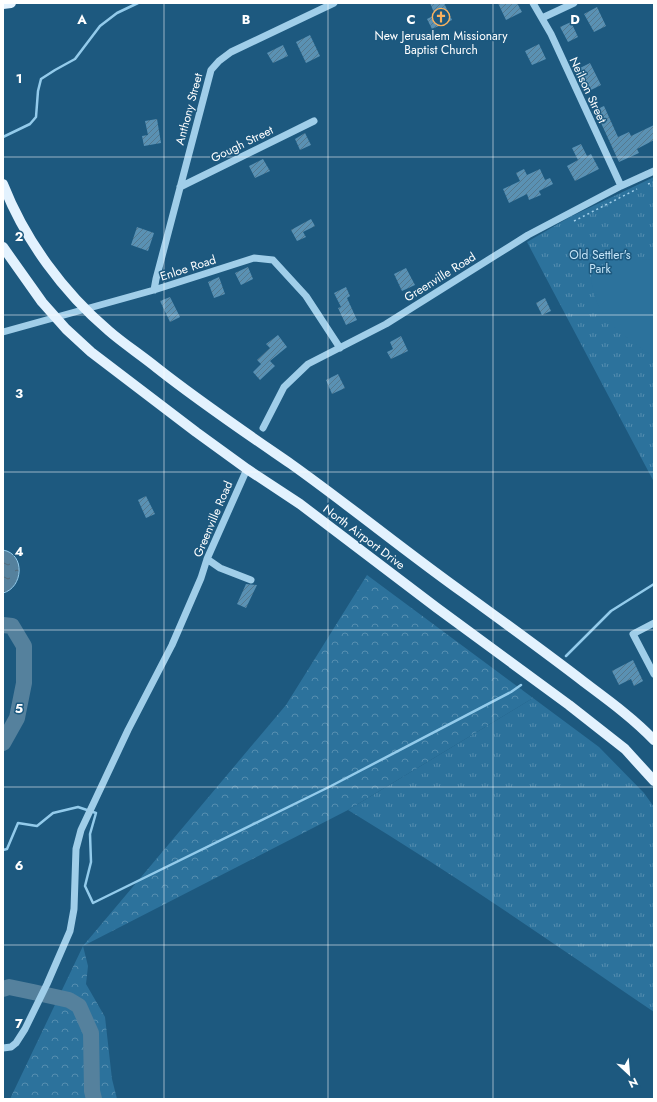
<svg xmlns="http://www.w3.org/2000/svg" width="657" height="1102" font-family="Jost,sans-serif">
  <defs>
    <pattern id="grass-tufts" width="24" height="20" patternUnits="userSpaceOnUse"><rect width="24" height="20" fill="#2c729c"/><path d="M3 7l-1-3M5 7V3M7 7l1-3M15 17l-1-3M17 17v-4M19 17l1-3" fill="none" stroke="#568eb0"/></pattern>
    <pattern id="forest-crowns" width="20" height="18" patternUnits="userSpaceOnUse"><rect width="20" height="18" fill="#2c729c"/><path d="M2 6a3 3 0 1 1 6 0M12 15a3 3 0 1 1 6 0" fill="none" stroke="#568eb0"/></pattern>
    <pattern id="water-ripples" width="26" height="14" patternUnits="userSpaceOnUse"><rect width="26" height="14" fill="#55819d"/><path d="M2 4q2-2 4 0t4 0M15 11q2-2 4 0t4 0" fill="none" stroke="#516979"/></pattern>
    <pattern id="building-hatch" width="6" height="6" patternUnits="userSpaceOnUse"><rect width="6" height="6" fill="#5a91b3"/><path d="M-1 1l2-2M0 6l6-6M5 7l2-2" fill="none" stroke="#55798f"/></pattern>
  </defs>
  <rect width="100%" height="100%" fill="#1d597f"/>
  <!-- grass -->
  <path fill="url(#grass-tufts)" d="M654,177V482L527,242L570,217Z
    M533,698L599,747L644,793L654,807V1012C553,943 452,873 348,810Z"/>
  <!-- forest -->
  <path fill="url(#forest-crowns)" d="M367,575L533,698L348,810L83,946L88,966L86,984L105,1017L112,1079L117,1099H10L83,946L286,705Z"/>
  <!-- pitch -->
  <path fill="#2c729c" d="M653,259L654,262V358C622,334 592,317 591,273L609,263H642V260Z"/>
  <!-- water -->
  <path fill="url(#water-ripples)" stroke="#93cbeb" d="M3,550C26,554 23,588 3,593Z"/>
  <g fill="none" stroke-linecap="round" stroke-linejoin="round">
    <!-- stream -->
    <path stroke="#93cbeb" stroke-width="2.5" d="M3,137L30,124L36,117L38,91L41,79L55,70L75,59L100,26L117,13L138,3
      M566,656L611,611L654,584
      M3,850L7,849L18,823L37,826L53,813L78,807L96,813L90,834L91,862L85,886L93,903L331,786L511,692L521,685"/>
    <!-- river -->
    <path stroke="#55819d" stroke-width="16" d="M3,625L12,626L24,646V683L17,718L3,743
      M3,989L9,987L33,992L69,1000L79,1006L91,1033L92,1091L94,1099"/>
  </g>
  <!-- building -->
  <path fill="url(#building-hatch)" d="M430,3H444L452,20L432,29L427,19L435,15Z
    M498,3H517L522,12L506,20Z
    M597,7L606,26L594,32L584,14Z
    M571,22L578,37L568,42L560,27Z
    M310,35L320,56L306,63L296,42Z
    M539,44L546,59L532,65L525,51Z
    M283,45L288,56L273,63L267,53Z
    M590,63L601,85L589,91L578,69Z
    M604,106L618,137L629,132L631,136L654,125V140L637,149L639,153L619,162L595,110Z
    M157,119L161,143L144,146L142,136L148,135L145,121Z
    M305,133L311,145L300,150L295,139Z
    M581,144L587,156L591,154L599,169L575,181L567,166L578,160L572,148Z
    M263,159L270,171L255,178L249,166Z
    M524,169L527,175L540,169L545,180L550,178L553,184L539,191L541,195L529,200L527,194L509,203L503,189L520,181L516,173Z
    M311,219L315,226L303,232L306,237L297,241L291,230Z
    M137,227L154,233L148,251L131,245Z
    M248,267L253,279L241,285L235,273Z
    M406,268L415,285L402,291L394,274Z
    M219,277L225,294L214,298L208,282Z
    M346,287L350,296L347,298L357,320L346,325L338,308L341,307L334,293Z
    M170,297L180,317L170,322L160,301Z
    M545,298L551,311L542,315L536,303Z
    M278,335L287,347L270,361L275,366L260,380L253,372L261,364L257,360L270,348L266,344Z
    M401,336L408,351L391,359L387,352L393,349L390,342Z
    M338,374L345,388L332,394L326,380Z
    M146,496L155,514L146,518L138,500Z
    M246,584L257,585L246,608L237,604Z
    M633,660L643,681L634,686L631,679L619,685L612,671Z"/>
  <g fill="none" stroke-linecap="round" stroke-linejoin="round">
    <!-- path -->
    <path stroke="#a0cee9" stroke-width="1.5" stroke-dasharray="2 3" stroke-linecap="butt" d="M648,184L654,182
      M574,221L637,189"/>
    <!-- minor -->
    <path stroke="#a0cee9" stroke-width="7" d="M533,3L551,34L621,186
      M542,18L574,3
      M180,187L314,121
      M154,290L156,279L211,70L219,61L231,52L334,3
      M3,332L154,290L254,258L273,260L306,296L340,348
      M263,428L284,387L308,364L386,324L528,235L621,186L654,171
      M207,559L220,568L251,580
      M654,623L633,634L654,674
      M3,1048L11,1047L16,1043L25,1029L47,984L70,931L74,909L76,849L81,830L128,730L172,645L201,578L207,559L247,469"/>
    <!-- major -->
    <path stroke="#e3f2fe" stroke-width="10" d="M3,4L11,3
      M3,184C25,240 63,292 109,331C124,344 141,355 157,368C200,402 246,433 291,464C350,506 406,552 465,594C505,623 545,652 584,682C608,700 633,718 654,740
      M3,247L42,302L66,329L91,352L196,432L247,469L300,504L437,608L569,705L625,749L654,781"/>
  </g>
  <!-- grid -->
  <path fill="none" stroke="#fff" stroke-width="1" stroke-opacity="0.55" d="M164,3V1099M328,3V1099M493,3V1099M3,157H654M3,315H654M3,472H654M3,630H654M3,787H654M3,945H654"/>
  <!-- icons -->
  <defs>
    <symbol id="church-ring" viewBox="-11 -11 22 22"><circle r="9.5" fill="#1d597f" stroke="#f9b15e" stroke-width="1.5"/><path d="M-1.2-6h2.4v3.5h3.3v2.4h-3.3V6h-2.4V-.1h-3.3v-2.4h3.3Z" fill="#f9b15e"/></symbol>
  </defs>
  <g fill-rule="evenodd">
    <use href="#church-ring" x="431" y="7" width="20" height="20"/>
  </g>
  <g text-anchor="middle" stroke-width="3" stroke-linejoin="round" paint-order="stroke">
    <!-- poi labels -->
    <g font-size="12" fill="#fff" stroke="#1d597f">
      <text x="441" y="40">New Jerusalem Missionary<tspan x="441" dy="14">Baptist Church</tspan></text>
    </g>
    <!-- street labels -->
    <g font-size="12" fill="#fff" stroke="#1d597f">
      <text transform="translate(588 90) rotate(65)" y="4">Neilson Street</text>
      <text transform="translate(189 109) rotate(-75)" y="4">Anthony Street</text>
      <text transform="translate(242 144) rotate(-26)" y="4">Gough Street</text>
      <text transform="translate(188 268) rotate(-18)" y="4">Enloe Road</text>
      <text transform="translate(440 277) rotate(-32)" y="4">Greenville Road</text>
      <text transform="translate(213 519) rotate(-67)" y="4">Greenville Road</text>
      <text transform="translate(364 537) rotate(37)" y="4">North Airport Drive</text>
    </g>
    <!-- park labels -->
    <g font-size="12" fill="#c4e4f7" stroke="#1d597f">
      <text x="600" y="259">Old Settler's<tspan x="600" dy="14">Park</tspan></text>
    </g>
  </g>
  <g font-size="13" text-anchor="middle" font-weight="bold" fill="#fff" stroke="#1d597f" stroke-width="3" stroke-linejoin="round" paint-order="stroke">
    <text x="82" y="24">A</text>
    <text x="246" y="24">B</text>
    <text x="411" y="24">C</text>
    <text x="575" y="24">D</text>
    <text x="19" y="83">1</text>
    <text x="19" y="241">2</text>
    <text x="19" y="398">3</text>
    <text x="19" y="556">4</text>
    <text x="19" y="713">5</text>
    <text x="19" y="870">6</text>
    <text x="19" y="1028">7</text>
  </g>
  <!-- border -->
  <rect width="657" height="1102" fill="none" stroke="#ffffff" stroke-width="8"/>
  <!-- north arrow -->
  <g transform="translate(629 1074) rotate(154)" stroke="#1d597f" stroke-width="3" paint-order="stroke">
  <path d="M0-3L7 15L0 10L-7 15Z" fill="#ffffff"/>
  <text y="-6" font-size="11" font-weight="bold" text-anchor="middle" fill="#ffffff">N</text>
  </g>
</svg>
